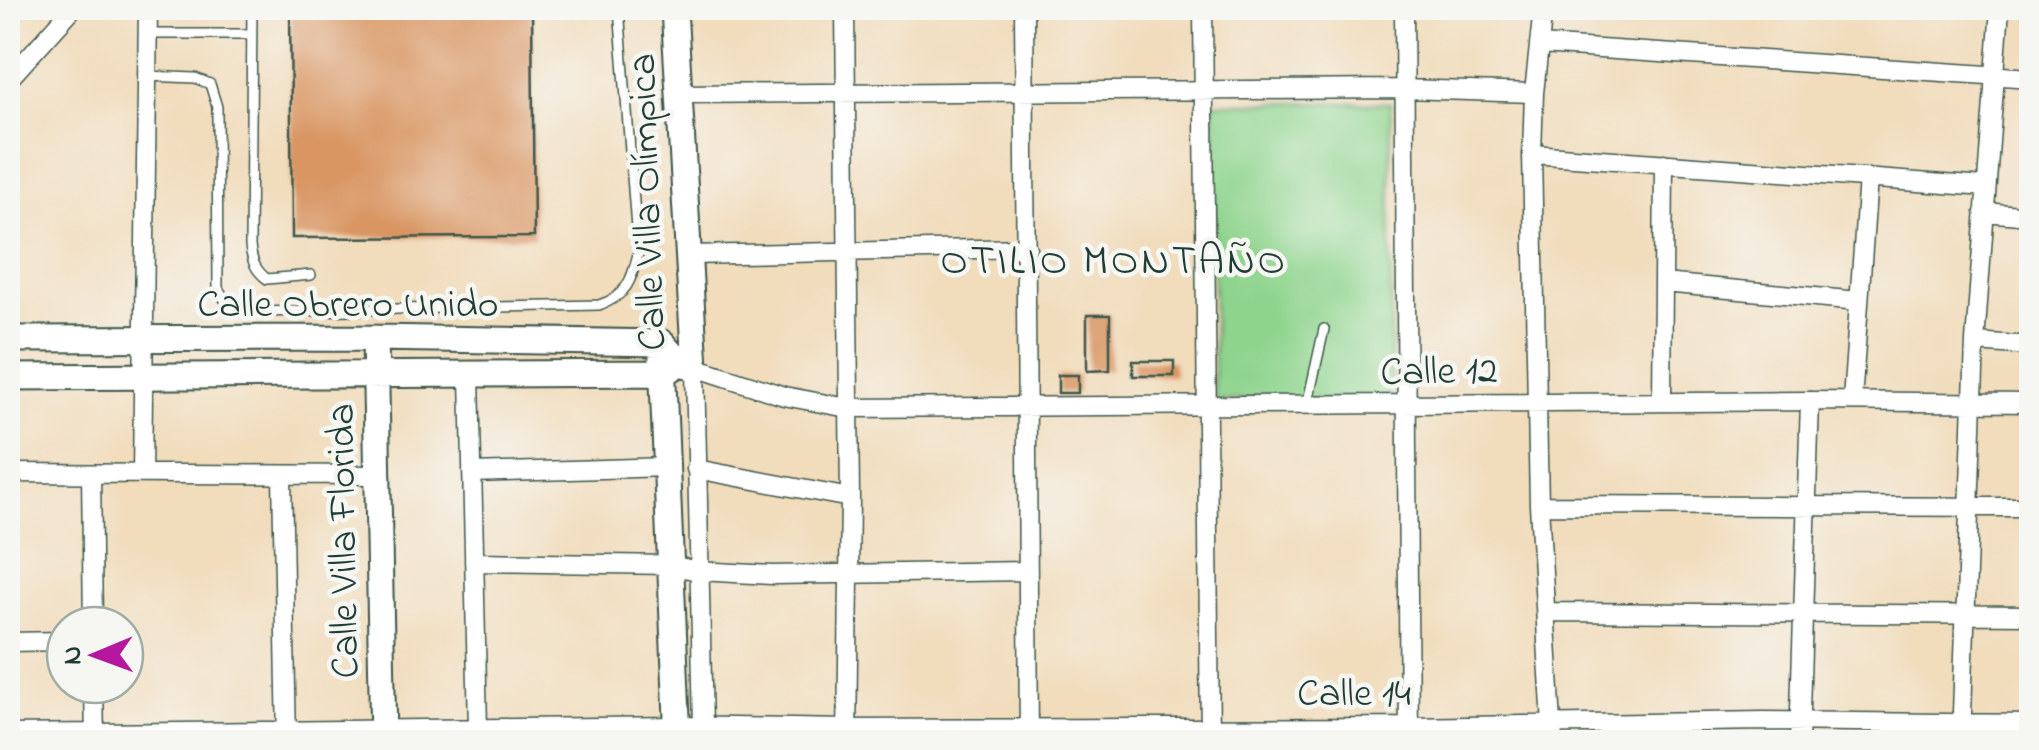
<svg xmlns="http://www.w3.org/2000/svg" width="2039" height="750" font-family="'Indie Flower',sans-serif">
  <rect width="100%" height="100%" fill="#f6f6f2"/>
  <filter id="ink" filterUnits="userSpaceOnUse"><feTurbulence type="fractalNoise" baseFrequency=".01" numOctaves="2"/><feDisplacementMap in="SourceGraphic" scale="20" xChannelSelector="R" yChannelSelector="G"/><feConvolveMatrix kernelMatrix="1 2 1 2 8 2 1 2 1" color-interpolation-filters="sRGB"/></filter>
  <filter id="wash" filterUnits="userSpaceOnUse"><feTurbulence type="fractalNoise" baseFrequency=".0048" numOctaves="4" result="noise"/><feDisplacementMap in="SourceGraphic" scale="40" xChannelSelector="R" yChannelSelector="G"/><feGaussianBlur stdDeviation="2.25" result="paint"/><feColorMatrix in="noise" values="0 0 0 0 0 0 0 0 0 0 0 0 0 0 0 0 0 1.4 0 .05"/><feComposite in="paint" operator="in"/></filter>
  <g filter="url(#wash)">
    <rect width="100%" height="100%" fill="#f1dcbb"/>
    <!-- green -->
    <path fill="#8ed48d" stroke="#568860" stroke-width="2.5" d="M1213,103H1391V400H1214Z
      M1948,737V742H1809V738Z"/>
    <g id="blocks">
      <!-- building -->
      <path fill="#d99664" d="M290,8H532L534,237L292,238Z
        M1087,315H1110V370L1087,371Z
        M1133,361H1174V376H1133Z
        M1058,375H1078V393H1058Z"/>
    </g>
  </g>
  <g filter="url(#ink)">
    <use href="#blocks" fill-opacity="0" stroke="#3e5548" stroke-width="2.5"/>
    <g fill="none" stroke-linecap="round" stroke-linejoin="round">
      <defs>
        <path id="lane" d="M252,8L250,246C252,261 255,270 267,279L311,275
          M147,34H251
          M146,76L195,78L210,84L217,107L218,288L229,307L256,312L599,305C626,297 632,280 638,254L619,8
          M1307,406L1324,329"/>
        <path id="street" d="M845,8L850,498L847,742
          M1024,8L1029,742
          M1203,8L1210,742
          M1404,8L1409,742
          M1543,8L1534,93L1532,154L1539,505L1553,742
          M1540,45L2032,78
          M8,80L73,8
          M678,94L1404,89L1534,93
          M1532,154L1986,187
          M1984,212L2032,216
          M689,255L1027,248
          M1663,283L1859,301
          M1975,342L2032,346
          M470,376L478,728
          M1852,401L1868,178
          M1662,402L1664,163
          M696,469L850,498
          M8,473L379,475
          M472,473L667,467
          M91,474L93,625
          M142,474L148,8
          M282,475L287,742
          M1539,505L2032,507
          M474,562L670,565L698,571L772,575L1028,571
          M1547,612L2032,615
          M8,642L65,641
          M94,685L95,742
          M703,727L695,367L784,396L848,408L1810,401L2032,403
          M8,734L678,726L847,729L1409,727L1763,721L2032,724
          M1799,742L1810,401
          M1961,742L1975,342L2000,8"/>
        <path id="secondary" d="M375,338L383,742
          M8,339L375,338L662,343L680,363
          M662,358L678,742
          M8,377L663,373L680,363L695,367L674,8"/>
      </defs>
      <!-- lane casing -->
      <use href="#lane" stroke="#3e5548" stroke-width="12"/>
      <!-- street casing -->
      <use href="#street" stroke="#3e5548" stroke-width="21"/>
      <!-- secondary casing -->
      <use href="#secondary" stroke="#3e5548" stroke-width="29"/>
      <!-- lane -->
      <use href="#lane" stroke="#fff" stroke-width="9"/>
      <!-- street -->
      <use href="#street" stroke="#fff" stroke-width="18"/>
      <!-- secondary -->
      <use href="#secondary" stroke="#fff" stroke-width="25"/>
    </g>
  </g>
  <g text-anchor="middle" stroke-width="9" stroke-linejoin="round" paint-order="stroke">
    <!-- street labels -->
    <g font-size="40" fill="#1f3d34" stroke="#f6f6f2">
      <text transform="translate(645 202) rotate(-92)" y="14">Calle Villa Olímpica</text>
      <text x="348" y="316">Calle Obrero Unido</text>
      <text transform="translate(1439 369) rotate(-1)" y="14">Calle 12</text>
      <text transform="translate(341 541) rotate(-91)" y="14">Calle Villa Florida</text>
      <text x="1354" y="705">Calle 14</text>
    </g>
    <!-- neighbourhood labels -->
    <g font-size="42" letter-spacing="2.5" fill="#1f3d34" stroke="#f6f6f2">
      <text x="1114" y="273">OTILIO MONTAÑO</text>
    </g>
  </g>
  <!-- margin -->
  <rect width="2039" height="750" fill="none" stroke="#f6f6f2" stroke-width="40"/>
  <!-- north arrow -->
  <g transform="translate(95 655) rotate(269)"><circle r="48" fill="#f6f6f2" stroke="#a0aca6" stroke-width="2.5"/>
  <path d="M0-8L18 38L0 25L-18 38Z" fill="#b5179e"/>
  <text y="-15" font-size="28" font-weight="bold" text-anchor="middle" fill="#1f3d34">N</text>
  </g>
</svg>
